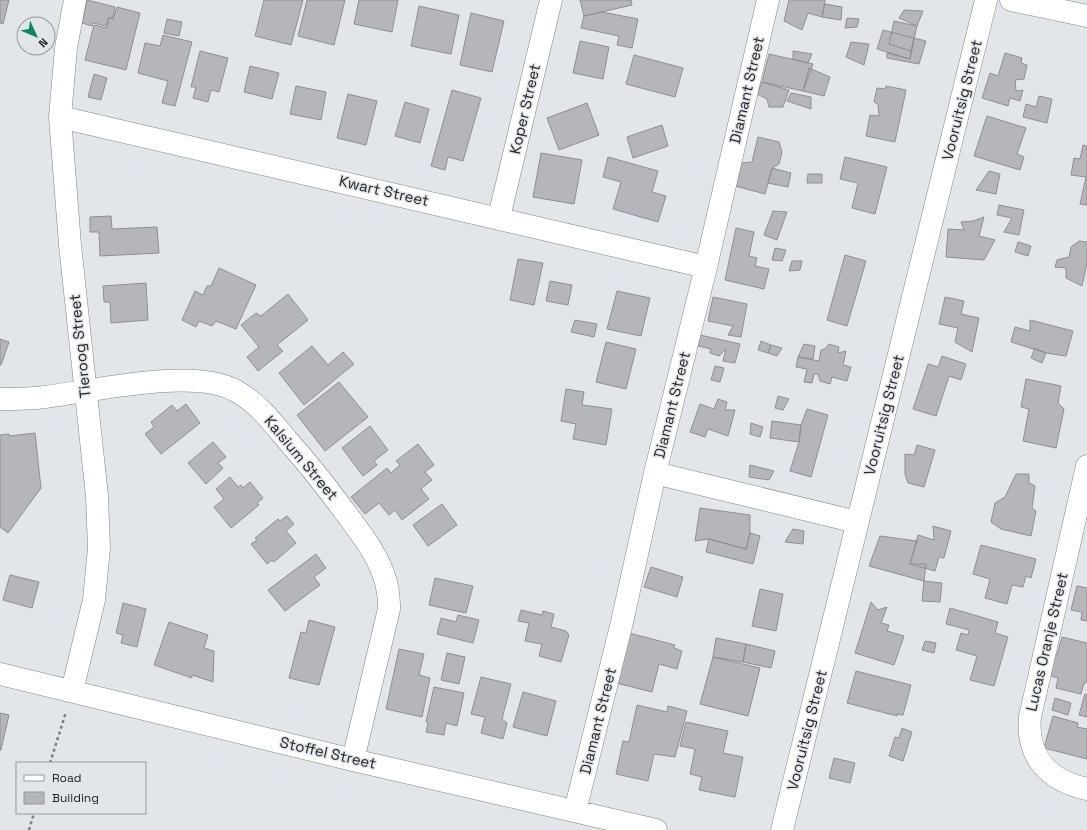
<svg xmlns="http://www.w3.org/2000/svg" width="1087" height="830" font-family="'Space Grotesk',sans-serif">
  <rect width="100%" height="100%" fill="#e2e6ea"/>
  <!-- building -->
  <path fill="#b6b5ba" stroke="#8f8e93" d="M0,0H9L3,24L0,23Z
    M87,0L115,7L113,18L109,17L106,26L93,23L92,26L82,23Z
    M264,0H303L291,45L255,36Z
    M307,0H345L334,45L298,36Z
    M359,0H398L392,32L354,24Z
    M580,0H631L632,5L584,16Z
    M789,0H825L822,17L808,13L802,30L784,21Z
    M825,4L842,7L841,20L822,17Z
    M419,6L459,15L451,54L411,46Z
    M117,7L140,13L126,70L85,60L94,25L107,28L109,18L113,19Z
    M904,10L923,11L917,26L899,18Z
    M602,12L638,19L632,48L617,45L619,36L581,28L584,16Z
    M471,13L504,21L492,72L460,65Z
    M847,18L859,19L857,27L845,28Z
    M167,19L182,22L179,36L164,33Z
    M894,21L917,26L911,51L889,44Z
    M883,30L914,38L910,59L877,49Z
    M163,35L192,42L175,106L162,103L168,81L138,73L145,43L160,46Z
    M914,38L926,41L919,64L887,58V53L910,59Z
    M580,41L609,47L603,79L573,73Z
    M851,42L869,44L864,65L846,57Z
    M200,51L228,58L219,92L211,90L208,102L193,98L196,87H191Z
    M793,51L812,54L808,63L793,59Z
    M1005,53L1022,58L1021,63L1027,65L1024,79L1015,80L1016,91L1023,90L1020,101L1010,98L1008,106L982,98L990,73L998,76Z
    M769,54L813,64L803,91L762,82Z
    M634,55L683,68L675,97L626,84Z
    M250,66L279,73L272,99L244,92Z
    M809,68L830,77L824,96L803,91Z
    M94,74L107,78L101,100L88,97Z
    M762,82L789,90L783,107H769L767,99L757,94Z
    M296,86L326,92L321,120L290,114Z
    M886,86L906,90L895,142L866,136L870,115L879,116L878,104L874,102L877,88L885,89Z
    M452,90L481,98L463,161L448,157L445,170L431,166Z
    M791,93L811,97V109L787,101Z
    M348,94L377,101L366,145L337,138Z
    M1039,96L1052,99L1047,123L1023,117L1026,104L1036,107Z
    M405,102L429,109L420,143L395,136Z
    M587,103L599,135L559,150L547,118Z
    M987,116L1026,128L1017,154L1024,157L1020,170L974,156Z
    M662,125L668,146L633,158L627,137Z
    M758,137L779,142L782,152L779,164L772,168L765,194L735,186L741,163L752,162Z
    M1083,145L1087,146V205L1080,204L1086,177L1071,175L1074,158L1080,159Z
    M541,153L582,160L574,204L533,197Z
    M608,157L658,171L652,192L666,196L658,222L613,209L621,182L603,177Z
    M845,157L887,167L875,214L852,208L858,183L840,179Z
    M772,168L791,173L788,187L768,183Z
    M989,171L1000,174L996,194L976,190Z
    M808,174H822V183H807Z
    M999,205L1024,210L1019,235L1004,232L1012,218L997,215Z
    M773,211L787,212L777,240L764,235Z
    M111,216L112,229L157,227L159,253L100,256L99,232H90V217Z
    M984,217L979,236L995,240L984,260L946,257L948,229L964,230L961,222L973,221Z
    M736,228L754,232L749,256L757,258L755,266L769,269L764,289L725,280Z
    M1079,241L1087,242V264L1082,286L1066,278V268L1055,267L1057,260L1069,257L1071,247Z
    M1018,242L1031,246L1028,256L1015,252Z
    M775,248L786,250L782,261L772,260Z
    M845,255L866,261L847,326L827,320Z
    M518,259L543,263L534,305L510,300Z
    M792,261H802L800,270L789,271Z
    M219,268L256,285L236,329L216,321L212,326L199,321L196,327L182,320L195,291L203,295L207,286H211Z
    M550,281L572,285L568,305L546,301Z
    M146,283L148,320L111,323L110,302H104L103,286Z
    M617,291L650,298L641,336L607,329Z
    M288,294L308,320L277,345L283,351L258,371L247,357L259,347L241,325L256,313L261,316Z
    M713,297L747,304L741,337L728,335L733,326L708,321Z
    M945,297L964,301L961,314L979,318L972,352L955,342L958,328L939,324Z
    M575,320L597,324L594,337L571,332Z
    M1030,320L1073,331L1066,356L1046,353L1011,342L1015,327L1030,331Z
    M700,335L740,344L735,363L723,361L726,349L719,356L710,353L711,349L698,346Z
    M0,339L9,342L1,365H0Z
    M761,341L771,345L768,353L758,350Z
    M606,342L636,349L626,389L596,382Z
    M804,344L815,346L813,359L798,357Z
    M829,344L839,347L838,353L846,351L843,365L851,367L847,381L832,377L830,384L820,381L818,374H814L812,383L804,382L807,369L796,367L798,357L819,361L821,350L825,349Z
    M771,345L782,348L777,356L768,353Z
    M312,346L328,365L343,352L354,364L304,405L279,373Z
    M1035,348L1046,353L1042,363L1031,358Z
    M942,356L966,364L961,380L949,376L936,416L913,409L928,364L938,367Z
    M715,366L724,368L720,382L711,380Z
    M1026,379L1061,386L1058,403L1064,409L1056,448L1023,441L1029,409L1021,407Z
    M339,382L368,417L325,451L297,415Z
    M566,389L584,392L582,405L612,409L606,445L573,439L576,424L561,421Z
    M778,396L789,399L783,410L775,408Z
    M718,399L727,402L725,410H735L728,436L708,429L705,437L690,432L700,404L714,409Z
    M186,404L200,423L161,454L145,434L154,427L151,422L172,405L177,411Z
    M807,409L828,415L811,477L790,471L799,442L801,425Z
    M772,421L801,425L799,442L770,438Z
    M751,423L763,427L760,437L750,434Z
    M370,426L388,450L374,461L377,465L363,476L342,448Z
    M35,433L41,488L8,533L0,527V435L9,434V436Z
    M213,442L226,457L218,463L223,468L206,484L188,463Z
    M418,444L434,465L425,472L432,480L421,489L429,499L402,520L395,510L389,515L379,503L365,514L351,497L387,468L391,473L400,465L396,461Z
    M917,445L935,450L924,487L908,483L905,474V454L914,455Z
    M750,465L774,471L769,480L749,477Z
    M1016,474H1029V483L1035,486L1032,508L1036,511L1031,536L1001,529L991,522L995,503L1005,497Z
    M230,477L238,487L241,485L243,488L250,482L263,498L257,503L259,505L231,528L214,507L224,499L216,489Z
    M442,504L457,525L428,546L413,525Z
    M700,508L750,515V533L746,549L709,539L695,541Z
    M287,516L294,524L286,531L296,543L274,562L272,560L267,564L251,544L257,540L255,538L278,519L280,521Z
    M933,526L951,531L944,558L939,557L935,571L910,564L918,535L934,540Z
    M793,529L804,531L803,544L785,542Z
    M750,533L760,536L753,564L706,552L709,539L746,549Z
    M880,536L917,541L910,564H926L924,581L869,566Z
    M981,545L1036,559L1031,578L1026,576L1023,587L1012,585L1007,604L985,598L990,579L973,574Z
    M316,554L326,568L314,577L320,585L285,611L268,590Z
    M651,567L683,577L677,597L644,587Z
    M10,575L39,582L32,608L3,600Z
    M435,578L473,586L466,613L429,605Z
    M924,581L942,583L940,602L922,601Z
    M1077,586L1087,588V621L1081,620L1082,612L1071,610Z
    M760,589L783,594L776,631L752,626Z
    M871,602L878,610L887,607L881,623L889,625L887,631L904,636L894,665L855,653Z
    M123,603L146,609L137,647L121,643L123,635L116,633Z
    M950,608L998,622L995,633L1008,637L994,686L970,680L977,656L956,650L961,633L968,635L969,630L946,624Z
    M521,610L542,615L543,611L554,614L551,627L566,631L569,635L561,662L539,656L542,644L525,641L529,623L518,621Z
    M458,615L479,620L473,643L437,634L441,618L456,622Z
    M309,620L335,627L319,685L289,678L301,632L306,633Z
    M169,622L208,635L204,648L214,651L213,682L192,675V678L154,665Z
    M629,633L675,645L674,648L682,651L677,669L659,664L652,692L616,683Z
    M1062,637L1087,643V681L1086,683H1084L1081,694L1056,688L1058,678L1044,674L1050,653L1057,655Z
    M716,638L746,644L743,662L713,657Z
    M925,641L936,643L934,653L922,650Z
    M746,644L775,651L771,668L743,662Z
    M399,649L424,654L419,675L430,678L422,717L386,709Z
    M447,653L465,657L459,684L441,680Z
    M713,657L760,668L748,716L700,704Z
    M856,671L911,685L903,715L897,714V716L847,703Z
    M481,677L511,684L502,719L507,723L503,739L481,733L485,717L471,714Z
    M434,687L464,693L457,726L446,723L444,735L426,732L428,723L426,722Z
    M523,692L556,701L547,736L513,727Z
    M1085,694L1087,695V717L1079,715Z
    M1055,698L1071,703L1068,715L1052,710Z
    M637,705L667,712L668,706L687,711L675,757L654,754L648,781L616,774L623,741L629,742Z
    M0,713L9,715L1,750H0Z
    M1053,716L1078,723L1077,727L1087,729V759L1044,748Z
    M686,722L728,731L723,753L743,757L735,797L699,790L702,777L690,774L695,749L680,746Z
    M902,728L912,732L903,761L889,756L895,737L899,738Z
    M834,758L855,763L850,783L829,778Z"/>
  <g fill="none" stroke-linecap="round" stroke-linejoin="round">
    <defs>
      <path id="minor" d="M1011,0L1087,16
        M60,117L706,267
        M499,217L551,0
        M0,399C15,399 30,399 45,397C94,391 194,367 236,391C258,403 273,423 288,441C305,460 321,480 336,500C360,533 391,566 389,609L353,760
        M1087,466L1030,717C1026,757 1049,781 1087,789
        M655,473L857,522
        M0,674L353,760L656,830
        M72,691L94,600L99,548L97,496L70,245L60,117L66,48L75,0
        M575,811L622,622L655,473L706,267L768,0
        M782,830L986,0"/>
    </defs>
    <!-- minor casing -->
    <use href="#minor" stroke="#808487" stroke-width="23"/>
    <!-- path -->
    <path stroke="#7c7e81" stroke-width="2.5" stroke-dasharray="3 3" stroke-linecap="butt" d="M50,763L66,712
      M29,830L34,813"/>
    <!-- minor -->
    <use href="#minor" stroke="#fff" stroke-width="22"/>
  </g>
  <g text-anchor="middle" stroke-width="3" stroke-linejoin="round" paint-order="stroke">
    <!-- street labels -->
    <g font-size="15" fill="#232426" stroke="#e2e6ea">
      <text transform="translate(747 90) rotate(-77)" y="5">Diamant Street</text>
      <text transform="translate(962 100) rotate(-76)" y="5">Vooruitsig Street</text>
      <text transform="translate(525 109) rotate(-77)" y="5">Koper Street</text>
      <text transform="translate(384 191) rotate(13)" y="5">Kwart Street</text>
      <text transform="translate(80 346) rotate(-96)" y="5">Tieroog Street</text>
      <text transform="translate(672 405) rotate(-76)" y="5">Diamant Street</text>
      <text transform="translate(884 415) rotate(-76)" y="5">Vooruitsig Street</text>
      <text transform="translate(301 458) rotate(50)" y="5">Kalsium Street</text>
      <text transform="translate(1047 642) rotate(-77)" y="5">Lucas Oranje Street</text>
      <text transform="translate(598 721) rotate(-76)" y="5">Diamant Street</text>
      <text transform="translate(807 730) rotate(-76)" y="5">Vooruitsig Street</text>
      <text transform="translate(328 753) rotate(13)" y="5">Stoffel Street</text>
    </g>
  </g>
  <!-- legend -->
  <rect x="16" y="762" width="130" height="52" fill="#e2e6ea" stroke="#96989c"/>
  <rect x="24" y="775" width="20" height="6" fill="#ffffff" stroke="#96989c"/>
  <text x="52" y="782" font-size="12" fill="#232426">Road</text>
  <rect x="24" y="792" width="20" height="12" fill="#b6b5ba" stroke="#96989c"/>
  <text x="52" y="802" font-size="12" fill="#232426">Building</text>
  <!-- north arrow -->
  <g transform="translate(36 36) rotate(134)"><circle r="19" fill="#e2e6ea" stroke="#96989c"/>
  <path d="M0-3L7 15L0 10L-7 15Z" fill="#118463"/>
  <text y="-6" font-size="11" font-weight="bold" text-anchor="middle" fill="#232426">N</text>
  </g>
</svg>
